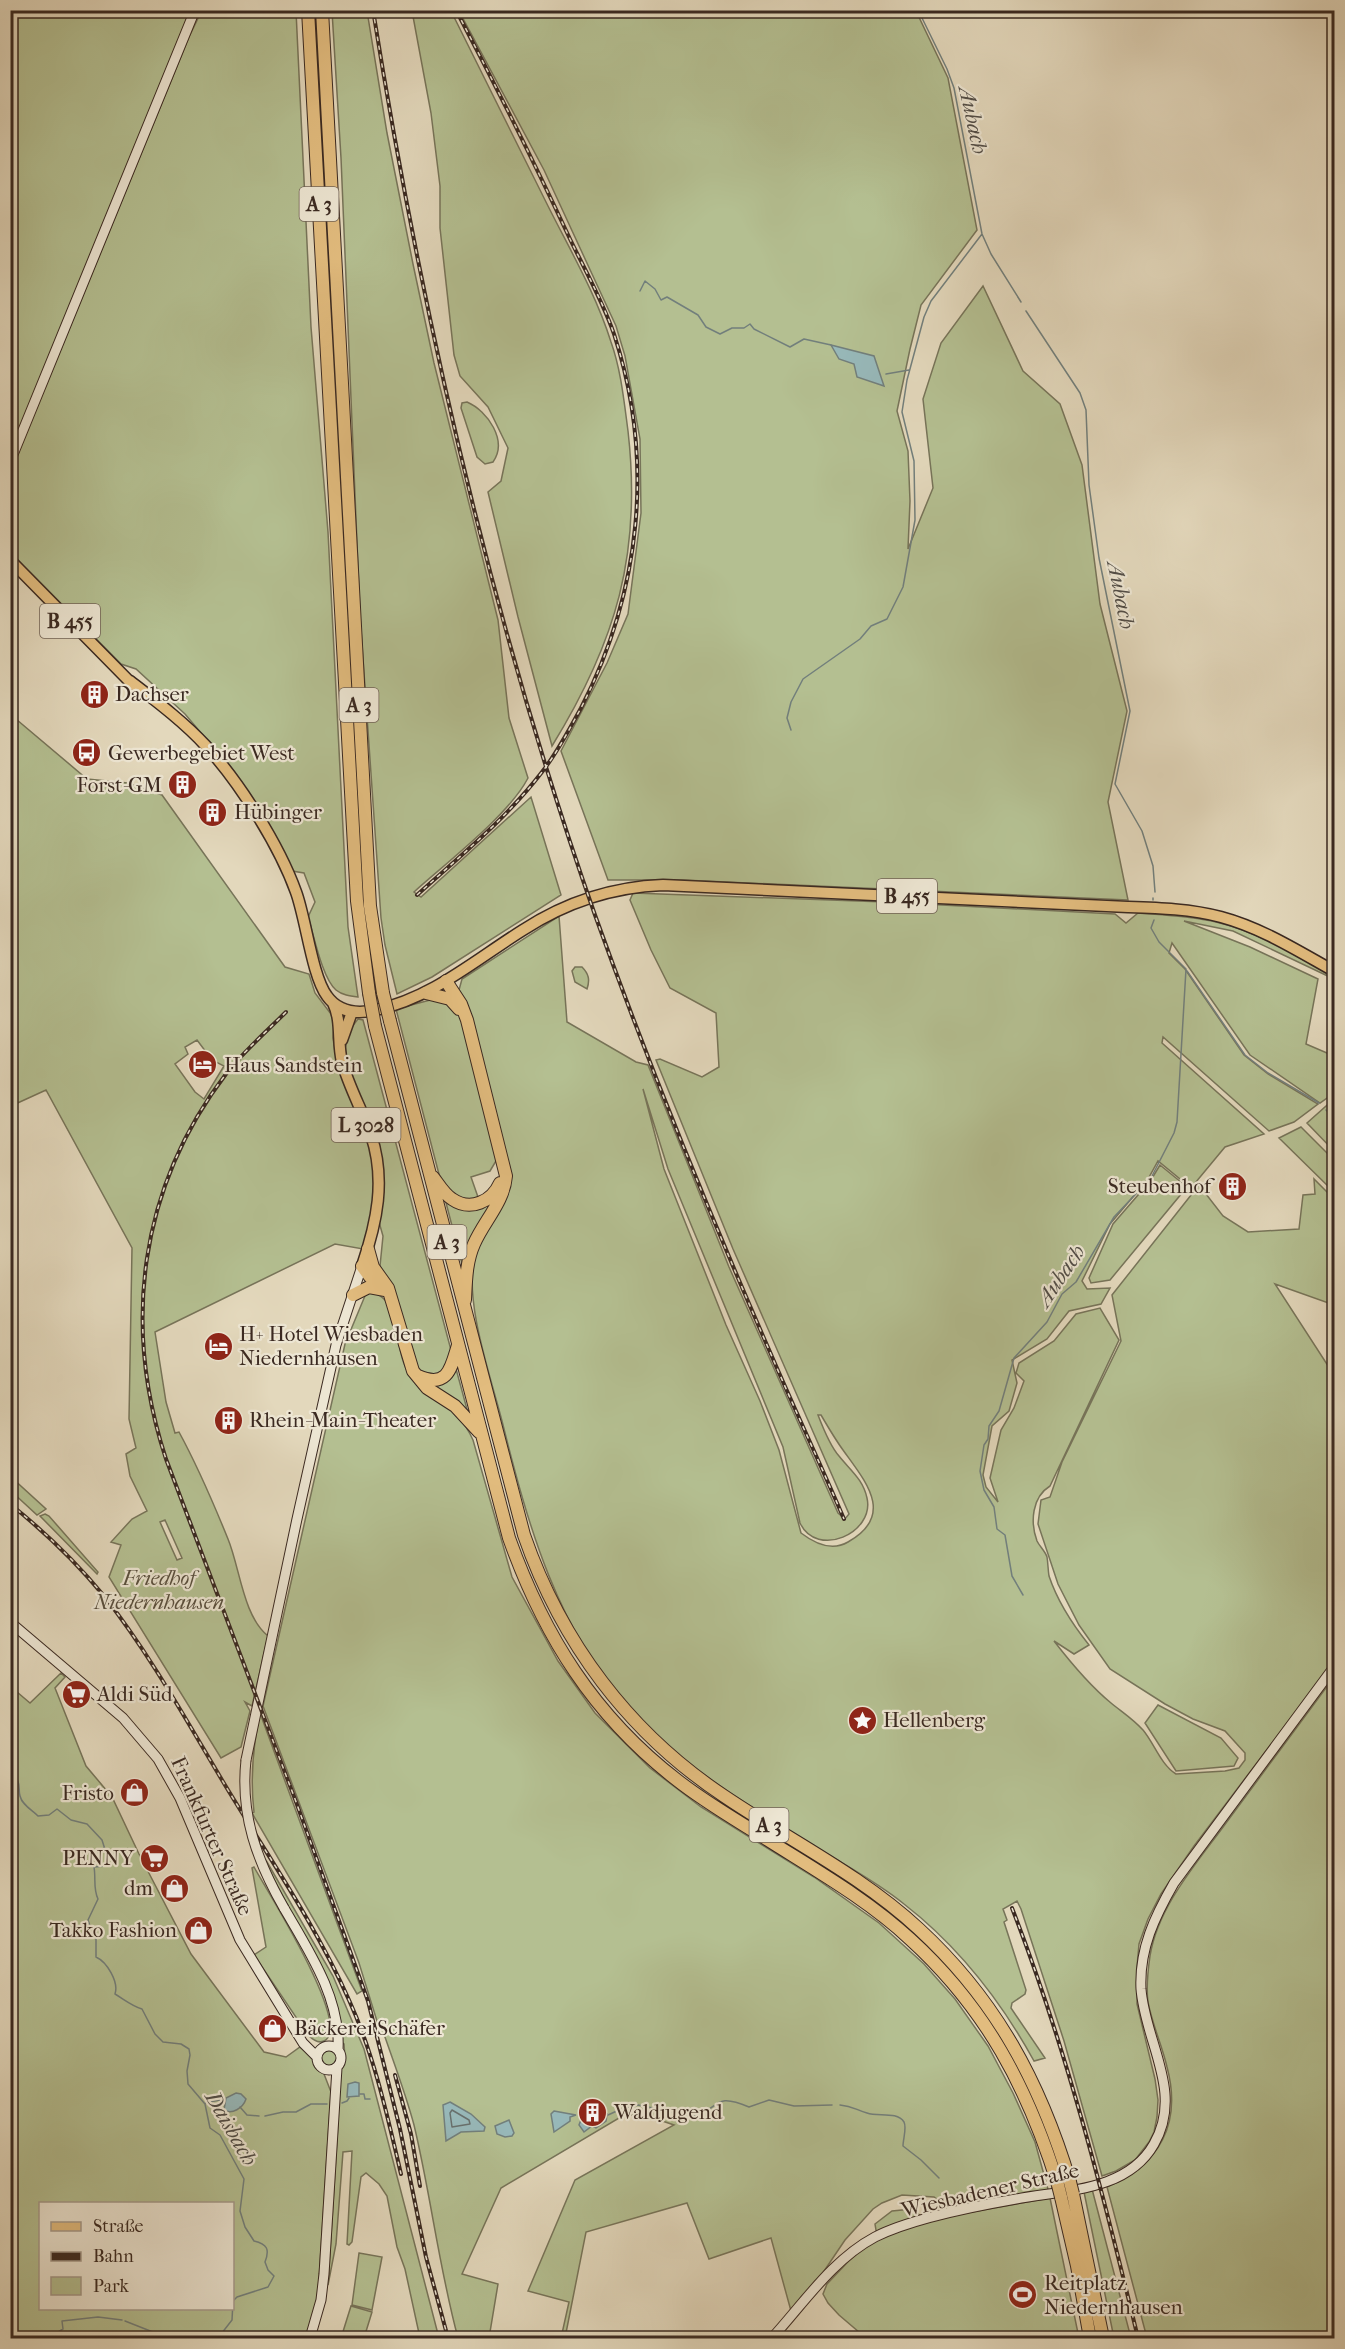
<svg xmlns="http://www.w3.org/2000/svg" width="1345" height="2349" font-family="'IM FELL French Canon',serif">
  <rect width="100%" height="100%" fill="#e3d8bc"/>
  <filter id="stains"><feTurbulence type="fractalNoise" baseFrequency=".00333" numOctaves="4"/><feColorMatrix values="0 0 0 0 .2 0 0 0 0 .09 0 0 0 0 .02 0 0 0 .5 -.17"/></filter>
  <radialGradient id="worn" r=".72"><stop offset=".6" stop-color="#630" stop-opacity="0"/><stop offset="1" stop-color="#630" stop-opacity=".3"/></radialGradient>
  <!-- green -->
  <path fill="#b4bf91" stroke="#777459" stroke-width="1.5" fill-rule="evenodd" d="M202,10L296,11L311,327L328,532L348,927L358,997C350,996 342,995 336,990C322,978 314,935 308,917L315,902L304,873L292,871L224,760L185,714L136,669L121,664L11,553V470L189,37Z
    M11,11H190L11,452Z
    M332,11H367L387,133L413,264L434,363L498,620L509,718L528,778C509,815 446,863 414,892L421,897L531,797L561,895L432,977L397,994L385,945L381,918L360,615L341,158Z
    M412,11H451C483,76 515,141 548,206C570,250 596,294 611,342C621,370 624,401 628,431C642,554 616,642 552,746L518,617L488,492L501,481L508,448L488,407L460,376L454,355L440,228V186L431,113Z
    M459,11H916L948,78L977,230L921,305L910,349L897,411L908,451L910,501L908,549L933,488L923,399L941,343L983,286L1023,371L1060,404L1082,465L1100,604L1127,711L1108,802L1128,900L682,880H608L561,751L607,663L628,614L641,513L640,439L625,356L616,326L544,170Z
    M467,402C488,411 508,441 493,462L485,464L477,457L461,408L462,403Z
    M10,714L87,779L128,783L162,795L285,967L309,974L315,993L331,1014L334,1023L333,1038L335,1052L372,1154L375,1201L363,1249L335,1244L155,1332L166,1402L175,1433L179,1432C198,1467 213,1502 228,1539C240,1568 243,1616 268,1636L252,1706L245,1702L250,1711L241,1747L221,1758L109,1577L121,1545L111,1542L132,1519L147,1511L130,1476L126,1454L136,1448L129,1419L132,1248L46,1090L11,1106ZM197,1040L212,1060L224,1066L204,1099L195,1092L175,1064L188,1054L185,1047ZM165,1520L182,1558L177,1560L160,1522Z
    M633,893L885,902L1115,914L1126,923L1138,913C1164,915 1191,916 1216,922C1259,932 1297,956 1334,976V979L1233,931L1184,921L1250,947L1318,979L1306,1044L1334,1056V1093L1320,1103L1250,1055L1172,943L1169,953L1185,969L1244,1055L1268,1074L1318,1104L1294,1122L1269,1131L1163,1037L1162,1043L1264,1134L1225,1147L1191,1188L1158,1161L1148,1179L1110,1224L1082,1281L1087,1289L1110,1288L1101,1304L1069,1311L1047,1339L1012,1360L1017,1383L1009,1411L992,1426L983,1475L986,1487L998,1502L990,1478L1001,1430L1014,1408L1024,1381L1016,1373L1019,1363L1054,1341L1076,1314L1100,1308L1119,1340L1050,1486C1032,1497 1030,1522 1037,1541C1040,1547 1045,1551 1047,1557C1048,1563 1048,1570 1049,1576C1057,1600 1073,1625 1089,1645L1074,1654L1054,1641C1071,1663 1089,1685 1111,1703C1122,1712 1133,1719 1143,1730C1154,1743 1161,1765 1176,1774L1225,1771L1239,1768L1245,1760V1753L1225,1731L1193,1719L1165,1704L1110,1669L1079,1625L1058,1584L1038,1524L1041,1500L1050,1497L1062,1462L1121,1341L1112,1295L1199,1185L1223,1216L1248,1232L1299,1229L1303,1195L1315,1194L1314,1179L1334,1199V1305L1275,1284L1334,1375V1661L1194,1846L1161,1894L1148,1919L1139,1944L1137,1967V2004L1155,2079L1158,2100L1157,2117L1154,2132L1149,2142L1135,2160L1116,2171L1102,2176L1064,2041L1021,1909L1017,1901L1003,1909L1007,1920L1004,1922L1026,1990L1025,1994L1012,2003L1011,2008L1045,2058L1034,2061C1001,2001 958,1946 904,1904C881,1885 854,1870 829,1855C760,1812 688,1772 632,1712C557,1631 528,1525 502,1421C490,1374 465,1305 474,1258C479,1233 496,1210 508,1188L469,1010L459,990L462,979L559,916L567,1022L636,1062L648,1065L729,1267L838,1513L845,1519L849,1514L733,1249L656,1060L660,1059L702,1077L719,1067L716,1013L670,988L651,950L630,900ZM643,1089L668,1169L783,1447L800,1523C817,1559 875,1533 867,1498C863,1479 850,1470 839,1456C830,1446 823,1428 818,1415H821C828,1427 835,1439 843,1450C865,1481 896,1515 848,1542C831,1552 814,1543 801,1533L779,1450L760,1401L726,1325L664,1169Z
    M575,967H582C589,974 590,980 587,989L575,982L572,971Z
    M434,999H444L459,1012L499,1156L490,1171L471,1177L479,1200L458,1199L441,1182L396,1009Z
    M358,1019L363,1020L451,1350L450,1360L438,1377L419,1372L391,1286L380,1266L383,1236L379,1222L384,1186L351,1078L345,1048L351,1028Z
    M1334,1099V1151L1307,1123Z
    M1301,1127L1334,1160V1192L1279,1138Z
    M1160,1165L1187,1187L1110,1280L1091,1283L1089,1278L1113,1224L1151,1180Z
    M445,1199L492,1201L462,1264Z
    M367,1291C405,1296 391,1350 410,1375C415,1380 423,1385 428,1389C447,1405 463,1417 473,1440L512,1577L558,1661L595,1713L650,1768L701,1807L814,1877L879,1923L924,1964L955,1999L988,2046L1013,2093L1035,2142L1049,2193L954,2213L934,2197L902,2195L882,2203L873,2209L845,2240L816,2283L791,2311L771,2238L709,2259L687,2203L586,2232L565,2338H561L569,2302L528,2291L575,2180L674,2125L645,2115H624L501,2188L462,2274L498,2284L489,2338H458C439,2268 431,2196 414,2125C406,2095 395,2066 385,2037L381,2034L359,1963L263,1706L345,1344Z
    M455,1365L468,1413L427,1385Z
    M10,1477H11L46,1509L37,1515L11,1491Z
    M45,1514L49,1516L98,1572L97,1574L40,1516Z
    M61,1673L65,1677L55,1688L86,1766L112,1797L139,1854L191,1954L264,2052L286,2057L300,2047L312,2057L316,2067L324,2074L331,2092L318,2295L307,2338H11L10,1686L30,1703ZM40,2204H232V2308H40Z
    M1334,1677V2338H1147L1107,2187C1160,2165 1182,2123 1167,2067C1162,2045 1152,2024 1148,2002C1146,1988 1148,1970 1150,1956C1158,1906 1197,1863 1226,1823C1262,1774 1298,1726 1334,1677Z
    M1158,1705L1221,1738L1238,1758L1234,1766L1176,1771L1145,1723Z
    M260,1713L362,1991L357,1994L252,1813L254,1812C250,1779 253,1746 260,1713Z
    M267,1862L333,1976L364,2049L439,2338H420L405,2269L397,2247L387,2196L379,2184L366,2173L361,2177L352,2242L349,2245L347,2244L352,2151L343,2152L336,2244L328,2285L338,2124L336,2122L340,2071L345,2058L344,2044L339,2041L333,2009L287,1912L288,1906L267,1866Z
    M254,1867C266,1889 354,2027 324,2041C318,2044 312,2039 308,2035L254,1955L266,1947L252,1868Z
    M319 2058a10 10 0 1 1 20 0a10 10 0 1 1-20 0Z
    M1092,2189L1131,2338H1114L1084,2192Z
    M1050,2198L1079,2338H866L839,2315L828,2303L823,2294L827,2284L861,2248L902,2229L944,2217Z
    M912,2209L926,2220L877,2236L875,2224L892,2211Z
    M359,2253L382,2257L372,2310L352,2305Z
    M351,2306L372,2312L364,2338H341Z"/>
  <!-- water -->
  <path fill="#97b8b9" stroke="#727f7c" stroke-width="1.5" d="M831,345L874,356L884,386L857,377L854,364L839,359Z
    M355,2082L359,2083V2096L347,2097L348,2084Z
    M236,2093L241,2094L246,2099C243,2108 232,2115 224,2110L226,2098Z
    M450,2102L471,2114L485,2127L484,2131L461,2132L446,2141L443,2105Z
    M554,2111L576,2115L570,2117V2121L554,2132L551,2114Z
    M607,2114L606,2121L596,2128L592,2126L584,2132L579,2125L581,2120Z
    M509,2120L514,2133L512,2136L505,2137L497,2134L495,2126Z"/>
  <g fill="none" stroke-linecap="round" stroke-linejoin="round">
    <!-- shore -->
    <path stroke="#68706d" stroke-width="1.5" d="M452,2110L469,2120L470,2124L452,2127L450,2113Z"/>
    <!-- stream -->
    <path stroke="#727f7c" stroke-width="1.5" d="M921,10L922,18L947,69L954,88L982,234L991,254L1021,302
      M640,291L645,281L655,289L661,300L667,297L698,315L706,327L720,334L732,328H744L750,324L754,329L790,347L804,339L831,345
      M1026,311L1080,393L1086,410L1089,485L1099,558L1130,711L1115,784L1142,831L1153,866L1155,892
      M886,374L909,370
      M791,730L787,718L791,702L803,679L860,639L871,626L887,619L903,587L915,520L914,461L902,412L907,380L924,317L931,301L982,234
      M1153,900V898
      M1187,971L1245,1055L1268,1073L1319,1103
      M1326,1110L1334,1118
      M1023,1595L1012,1576L1005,1535L997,1529L994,1507L984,1490L980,1471L984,1445L988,1439L989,1426L999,1411L1014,1358L1047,1322L1062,1294L1076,1282L1114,1217L1151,1178L1174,1133L1177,1122L1186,969L1159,942L1151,928L1154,920
      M10,1773L16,1776C21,1787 18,1788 20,1796C22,1805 32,1810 38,1816L49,1815L57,1809L71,1820L87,1824L102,1840L108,1859L106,1866L94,1867C96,1879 93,1889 98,1899L88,1920L90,1926L96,1927V1957C107,1962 119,1982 115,1994C125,2000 132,2006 142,2009L155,2034L163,2042L181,2044L189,2049L190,2055L187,2071L188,2084L205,2104L210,2128L220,2135L244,2179L240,2211L245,2227L254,2241C267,2244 270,2249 265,2262L268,2270L274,2276L268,2287L237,2297L233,2301L232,2320L218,2338
      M360,2094H364L365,2099H370
      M206,2103L219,2100L225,2102
      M342,2103L347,2101L349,2098
      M840,2105C853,2106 856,2110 867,2113C878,2117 897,2111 904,2122C907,2128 903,2139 903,2146L921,2160L939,2178
      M240,2107L247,2115L259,2116
      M608,2115L619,2110L638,2105L692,2116C722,2110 711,2091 749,2107L769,2100L794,2106L832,2105
      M265,2116L283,2112H296L311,2104H327
      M125,2321L168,2338
      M48,2338L63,2329L62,2321L98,2317L122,2320"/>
    <defs>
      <path id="secondary" d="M10,462L195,10
        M10,1622L123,1718L158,1759L180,1798L240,1940L303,2043L317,2057
        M246,1760L297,1519L336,1345L362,1266
        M284,1908C309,1951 341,1999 338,2050
        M317 2058a12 12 0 1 1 24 0a12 12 0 1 1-24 0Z
        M310,2338L321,2300L324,2274L337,2068
        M772,2338C804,2303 832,2260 875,2237C910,2219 976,2206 1016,2199C1063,2190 1127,2192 1154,2144C1184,2092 1145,2042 1141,1989C1139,1949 1155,1916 1174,1883L1334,1667"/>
      <path id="primary" d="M10,560L133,685
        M130,681C156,701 184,722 206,746C240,783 279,845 296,892C306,919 312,976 327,996C339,1013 358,1014 376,1010C432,998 475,960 523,930C566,902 611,887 663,885L1128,907C1159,908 1191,909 1221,917C1262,928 1298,951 1334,971
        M333,1003C342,1021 337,1042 342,1062C349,1087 362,1110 371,1135C386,1180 377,1222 362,1266
        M342,1040L352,1012"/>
      <path id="motorway" d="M308,10L357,901L369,993
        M322,10L370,906L383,993
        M446,981L461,1004L467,1020L506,1176C504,1202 484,1221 474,1244C466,1262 466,1281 465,1300
        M426,993L450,999L459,1009
        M390,1021L524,1535C561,1642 629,1733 724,1796C789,1840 861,1875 919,1929C996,2000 1040,2082 1070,2182
        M375,1026L509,1538C544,1636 594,1716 677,1780C706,1803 738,1821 768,1840C817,1871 868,1900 910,1939C986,2008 1028,2088 1058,2185
        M433,1177C439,1185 444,1194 452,1199C471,1212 492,1201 500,1183
        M368,1249L373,1267L388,1288L413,1371L427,1388L455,1406L479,1432
        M362,1266L370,1277L381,1286
        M353,1295L369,1287L385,1290
        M418,1376C448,1389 451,1368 458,1345
        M1073,2194L1103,2338
        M1061,2197L1077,2266L1090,2338"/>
    </defs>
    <!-- secondary casing -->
    <use href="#secondary" stroke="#3a2921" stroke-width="11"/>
    <!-- primary casing -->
    <use href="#primary" stroke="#3a2921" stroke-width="13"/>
    <!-- motorway casing -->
    <use href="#motorway" stroke="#3a2921" stroke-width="14"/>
    <!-- secondary -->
    <use href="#secondary" stroke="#ede6d3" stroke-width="9"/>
    <!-- primary -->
    <use href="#primary" stroke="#e2bc7e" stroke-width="10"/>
    <!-- motorway -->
    <use href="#motorway" stroke="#e2bc7e" stroke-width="12"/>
    <defs>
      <path id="rail" d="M373,10C422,317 492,622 595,915C648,1063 707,1208 770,1352C794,1408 820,1463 844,1519
        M417,895C460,856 506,819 542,772C557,753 569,730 581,708C641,591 655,460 614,334C603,302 585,270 570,239C534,162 496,86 456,10
        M286,1012C266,1032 243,1052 226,1074C139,1188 122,1325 166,1459L295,1799L368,2001L400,2129L426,2257L448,2338
        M10,1504C45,1532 76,1562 104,1596C149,1653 185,1718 222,1780C265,1852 315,1923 349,2000C374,2055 387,2114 401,2174
        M1012,1908C1066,2047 1103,2193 1138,2338
        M395,2075L411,2134L420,2186"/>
    </defs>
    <!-- rail casing -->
    <use href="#rail" stroke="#3a2921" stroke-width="4"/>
    <!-- rail -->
    <use href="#rail" stroke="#ede6d3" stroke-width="1.5" stroke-dasharray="4.5" stroke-linecap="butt"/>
    <defs>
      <path id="secondary-bridge" d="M246,1760C240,1815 257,1861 284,1908"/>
      <path id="motorway-bridge" d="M369,993L375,1026
        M383,993L390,1021
        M1070,2182L1073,2194
        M1058,2185L1061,2197"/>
    </defs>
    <!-- secondary-bridge casing -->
    <use href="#secondary-bridge" stroke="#3a2921" stroke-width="11" stroke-linecap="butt"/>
    <!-- motorway-bridge casing -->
    <use href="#motorway-bridge" stroke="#3a2921" stroke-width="14" stroke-linecap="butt"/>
    <!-- secondary-bridge -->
    <use href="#secondary-bridge" stroke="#ede6d3" stroke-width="9"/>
    <!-- motorway-bridge -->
    <use href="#motorway-bridge" stroke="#e2bc7e" stroke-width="12"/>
  </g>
  <!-- icons -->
  <defs>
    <symbol id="building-disc" viewBox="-11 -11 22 22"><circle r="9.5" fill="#8f2418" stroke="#ede6d3"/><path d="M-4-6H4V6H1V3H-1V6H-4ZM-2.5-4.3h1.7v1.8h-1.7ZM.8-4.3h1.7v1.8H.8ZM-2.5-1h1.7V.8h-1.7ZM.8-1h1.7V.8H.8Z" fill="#fff"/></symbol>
    <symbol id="bus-disc" viewBox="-11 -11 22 22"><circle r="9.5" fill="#8f2418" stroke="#ede6d3"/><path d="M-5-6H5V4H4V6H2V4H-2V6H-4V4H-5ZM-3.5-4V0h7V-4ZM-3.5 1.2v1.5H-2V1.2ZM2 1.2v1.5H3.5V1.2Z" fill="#fff"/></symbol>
    <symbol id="hotel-disc" viewBox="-11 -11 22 22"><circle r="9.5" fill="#8f2418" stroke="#ede6d3"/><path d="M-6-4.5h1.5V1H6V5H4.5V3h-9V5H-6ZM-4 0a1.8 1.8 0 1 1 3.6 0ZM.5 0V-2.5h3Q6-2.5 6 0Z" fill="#fff"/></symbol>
    <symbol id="supermarket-disc" viewBox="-11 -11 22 22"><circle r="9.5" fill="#8f2418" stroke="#ede6d3"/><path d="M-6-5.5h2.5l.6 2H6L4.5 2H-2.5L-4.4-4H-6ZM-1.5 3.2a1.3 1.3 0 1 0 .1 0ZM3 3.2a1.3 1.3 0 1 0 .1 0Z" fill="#fff"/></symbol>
    <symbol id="sight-disc" viewBox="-11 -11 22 22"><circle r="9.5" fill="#8f2418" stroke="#ede6d3"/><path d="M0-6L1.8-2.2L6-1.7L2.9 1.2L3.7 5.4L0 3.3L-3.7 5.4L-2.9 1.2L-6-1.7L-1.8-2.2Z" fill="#fff"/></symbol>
    <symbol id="shop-disc" viewBox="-11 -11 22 22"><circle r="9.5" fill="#8f2418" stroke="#ede6d3"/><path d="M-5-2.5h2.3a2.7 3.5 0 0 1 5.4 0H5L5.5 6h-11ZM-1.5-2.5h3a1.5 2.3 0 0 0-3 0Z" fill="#fff"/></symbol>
    <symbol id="stadium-disc" viewBox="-11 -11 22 22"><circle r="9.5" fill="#8f2418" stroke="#ede6d3"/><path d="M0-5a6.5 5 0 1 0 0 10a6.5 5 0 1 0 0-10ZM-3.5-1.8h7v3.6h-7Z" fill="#fff"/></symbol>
  </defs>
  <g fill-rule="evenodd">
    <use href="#building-disc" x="78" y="678" width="33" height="33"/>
    <use href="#bus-disc" x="70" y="736" width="33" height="33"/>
    <use href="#building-disc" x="166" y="768" width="33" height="33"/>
    <use href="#building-disc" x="196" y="796" width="33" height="33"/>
    <use href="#hotel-disc" x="186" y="1048" width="33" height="33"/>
    <use href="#building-disc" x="1216" y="1170" width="33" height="33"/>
    <use href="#hotel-disc" x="202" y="1330" width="33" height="33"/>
    <use href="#building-disc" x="212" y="1404" width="33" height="33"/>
    <use href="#supermarket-disc" x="60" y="1678" width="33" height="33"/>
    <use href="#sight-disc" x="846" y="1704" width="33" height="33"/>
    <use href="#shop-disc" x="118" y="1776" width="33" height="33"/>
    <use href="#supermarket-disc" x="138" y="1842" width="33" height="33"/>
    <use href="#shop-disc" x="158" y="1872" width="33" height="33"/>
    <use href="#shop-disc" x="182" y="1914" width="33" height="33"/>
    <use href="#shop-disc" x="256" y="2012" width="33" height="33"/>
    <use href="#building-disc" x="576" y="2096" width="33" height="33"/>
    <use href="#stadium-disc" x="1006" y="2278" width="33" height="33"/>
  </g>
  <g text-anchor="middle" stroke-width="4.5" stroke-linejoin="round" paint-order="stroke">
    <!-- shield labels -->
    <g fill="#ede6d3" stroke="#706256" stroke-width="1.5">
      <rect x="299.5" y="187" width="39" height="34" rx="4.5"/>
      <rect x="40" y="604" width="60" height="34" rx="4.5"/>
      <rect x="339.5" y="688" width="39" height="34" rx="4.5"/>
      <rect x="877" y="879" width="60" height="34" rx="4.5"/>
      <rect x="331.5" y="1108" width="69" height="34" rx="4.5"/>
      <rect x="427.5" y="1225" width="39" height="34" rx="4.5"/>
      <rect x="749.5" y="1808" width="39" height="34" rx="4.5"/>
    </g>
    <g font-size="20" font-weight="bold" fill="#3a2921">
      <text x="319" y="211">A 3</text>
      <text x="70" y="628">B 455</text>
      <text x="359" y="712">A 3</text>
      <text x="907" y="903">B 455</text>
      <text x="366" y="1132">L 3028</text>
      <text x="447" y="1249">A 3</text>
      <text x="769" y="1832">A 3</text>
    </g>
    <!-- poi labels -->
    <g font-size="21" fill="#3a2921" stroke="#ede6d3" text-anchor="start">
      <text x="115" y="701">Dachser</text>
      <text x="108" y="760">Gewerbegebiet West</text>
      <text x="162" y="792" text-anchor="end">Forst-GM</text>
      <text x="234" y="819">Hübinger</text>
      <text x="224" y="1072">Haus Sandstein</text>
      <text x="1211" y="1193" text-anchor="end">Steubenhof</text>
      <text x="239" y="1341">H+ Hotel Wiesbaden<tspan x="239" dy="24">Niedernhausen</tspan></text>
      <text x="249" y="1427">Rhein-Main-Theater</text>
      <text x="97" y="1701">Aldi Süd</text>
      <text x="883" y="1727">Hellenberg</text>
      <text x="114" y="1800" text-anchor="end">Fristo</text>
      <text x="134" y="1865" text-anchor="end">PENNY</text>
      <text x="153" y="1895" text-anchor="end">dm</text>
      <text x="177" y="1937" text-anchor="end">Takko Fashion</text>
      <text x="294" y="2035">Bäckerei Schäfer</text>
      <text x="614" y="2119">Waldjugend</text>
      <text x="1044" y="2290">Reitplatz<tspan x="1044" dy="24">Niedernhausen</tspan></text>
    </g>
    <!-- park labels -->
    <g font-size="21" font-style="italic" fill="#584e3d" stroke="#ede6d3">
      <text x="159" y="1585">Friedhof<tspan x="159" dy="24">Niedernhausen</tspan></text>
    </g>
    <!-- street labels -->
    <g font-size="21" fill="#3a2921" stroke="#ede6d3">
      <text transform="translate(212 1836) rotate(66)" y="7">Frankfurter Straße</text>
      <text transform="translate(990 2190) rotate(-13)" y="7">Wiesbadener Straße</text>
    </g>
    <!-- water labels -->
    <g font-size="22" font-style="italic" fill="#514d47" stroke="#ede6d3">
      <text transform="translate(974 120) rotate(78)" y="8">Aubach</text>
      <text transform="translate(1122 595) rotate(79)" y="8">Aubach</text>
      <text transform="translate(1060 1275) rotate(-56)" y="8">Aubach</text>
      <text transform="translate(232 2128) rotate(60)" y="8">Daisbach</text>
    </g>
  </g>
  <!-- margin -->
  <rect width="1345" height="2349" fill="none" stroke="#e3d8bc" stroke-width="36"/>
  <rect x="12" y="12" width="1321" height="2325" fill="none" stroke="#3a2921" stroke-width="3"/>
  <rect x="18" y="18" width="1309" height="2313" fill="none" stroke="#3a2921" stroke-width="1.5"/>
  <!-- legend -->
  <rect x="39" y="2202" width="195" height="108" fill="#ede6d3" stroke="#a59a8c" stroke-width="1.5"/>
  <rect x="51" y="2222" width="30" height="9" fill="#e2bc7e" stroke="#a59a8c" stroke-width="1.5"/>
  <text x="93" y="2232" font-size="18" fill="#3a2921">Straße</text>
  <rect x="51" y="2252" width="30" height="9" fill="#3a2921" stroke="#a59a8c" stroke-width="1.5"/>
  <text x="93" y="2262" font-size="18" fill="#3a2921">Bahn</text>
  <rect x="51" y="2277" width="30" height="18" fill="#b4bf91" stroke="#a59a8c" stroke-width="1.5"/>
  <text x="93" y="2292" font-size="18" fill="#3a2921">Park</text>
  <rect width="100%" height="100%" filter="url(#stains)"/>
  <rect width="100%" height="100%" fill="url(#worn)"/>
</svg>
